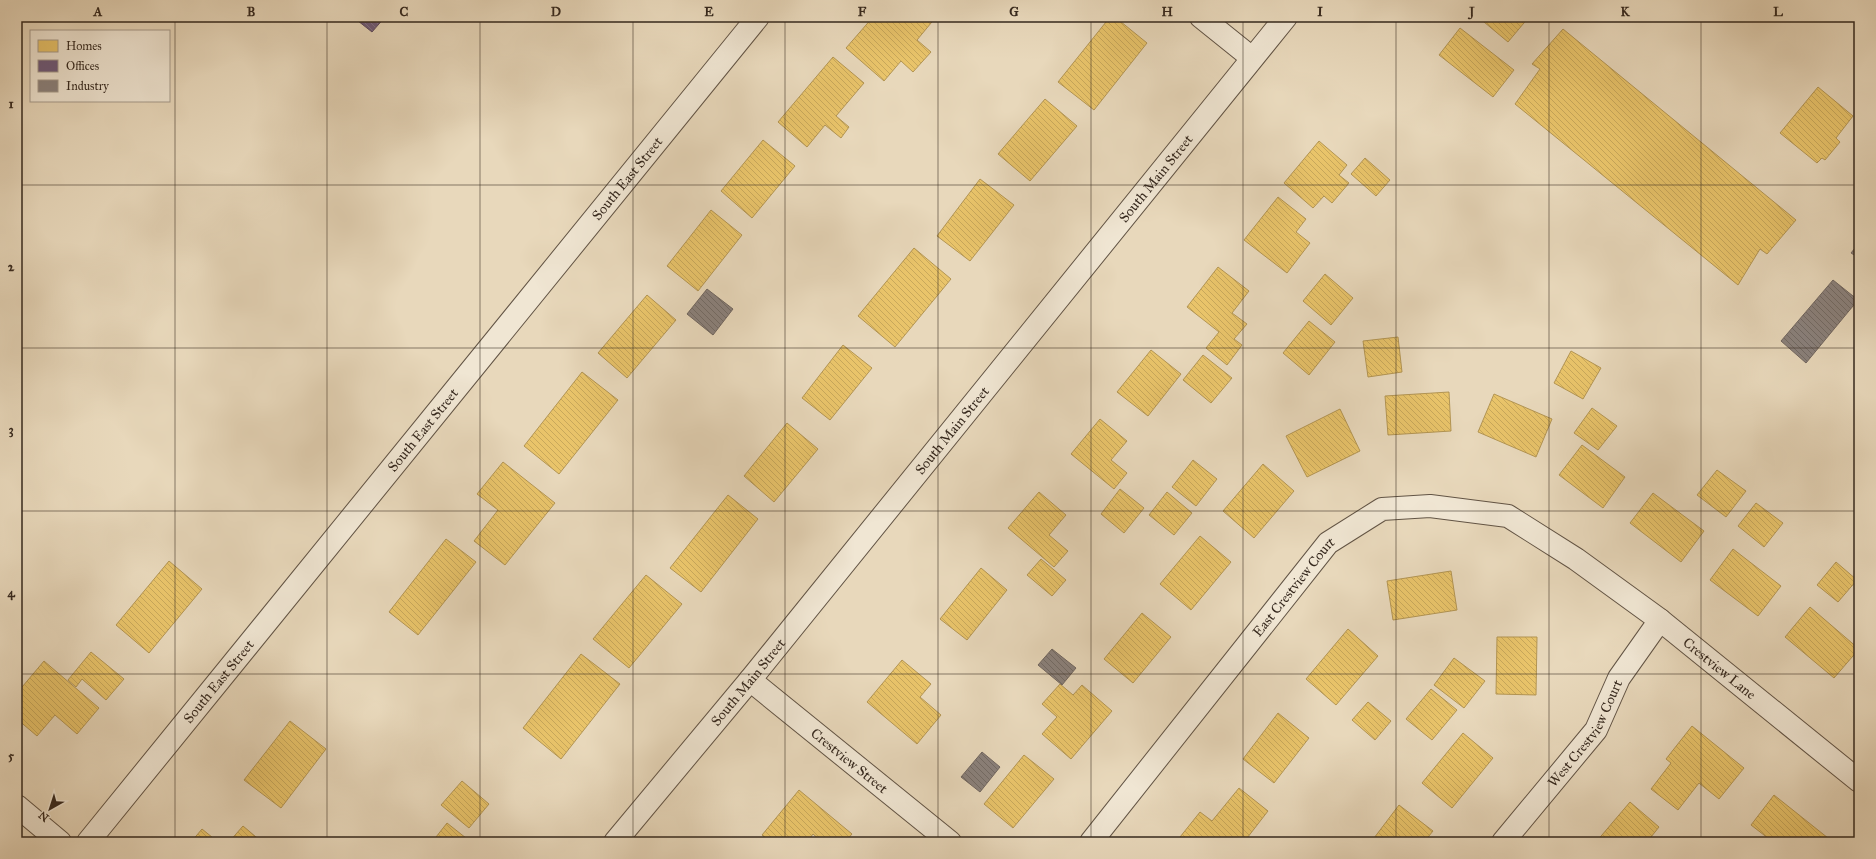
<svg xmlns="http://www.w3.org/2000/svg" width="1876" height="859" font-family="'IM FELL Great Primer',serif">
  <defs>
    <pattern id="homes-back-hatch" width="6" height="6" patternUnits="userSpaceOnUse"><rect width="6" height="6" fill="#e9c46a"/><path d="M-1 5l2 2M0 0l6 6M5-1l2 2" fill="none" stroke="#c8a85b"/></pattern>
    <pattern id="offices-back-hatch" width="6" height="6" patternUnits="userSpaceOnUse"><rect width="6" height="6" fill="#6d597a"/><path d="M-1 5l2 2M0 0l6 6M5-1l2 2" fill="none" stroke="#82728a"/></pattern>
    <pattern id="industry-back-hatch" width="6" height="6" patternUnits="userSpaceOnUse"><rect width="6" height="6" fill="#8a817c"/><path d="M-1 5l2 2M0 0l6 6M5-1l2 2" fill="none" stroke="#726a65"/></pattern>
  </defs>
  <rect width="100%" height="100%" fill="#e8d8bb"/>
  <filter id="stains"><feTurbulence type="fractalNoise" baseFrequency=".005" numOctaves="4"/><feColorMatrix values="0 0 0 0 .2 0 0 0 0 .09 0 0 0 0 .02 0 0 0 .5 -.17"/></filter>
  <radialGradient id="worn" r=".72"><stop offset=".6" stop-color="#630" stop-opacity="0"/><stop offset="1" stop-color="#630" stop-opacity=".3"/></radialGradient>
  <!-- homes -->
  <path fill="url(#homes-back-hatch)" stroke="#b39553" d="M873,17H936L917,40L931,52L913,72L901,61L884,81L846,48Z
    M1110,17H1115L1147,43L1094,110L1058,82Z
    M1478,17H1529L1508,42Z
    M1460,28L1514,70L1493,97L1439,55Z
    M1563,29L1796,220L1767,254L1760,249L1738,285L1515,104L1540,69L1532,64Z
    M833,57L864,83L836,116L849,127L841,138L825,125L807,147L778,122Z
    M1818,87L1853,116L1836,138L1840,142L1825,160L1822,158L1817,163L1780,133Z
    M1045,99L1077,126L1030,181L998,154Z
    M763,140L795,166L752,218L721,191Z
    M1319,141L1347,165L1339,175L1349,183L1332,203L1324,196L1313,208L1284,183Z
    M1365,158L1390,180L1376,196L1351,174Z
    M980,179L1014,205L970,261L937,236Z
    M1278,197L1306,219L1296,232L1310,243L1287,273L1244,240Z
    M711,210L742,235L698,291L667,266Z
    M914,248L951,279L895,347L858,316Z
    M1218,267L1249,291L1232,313L1247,324L1234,339L1242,345L1227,365L1206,348L1219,332L1187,307Z
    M1325,274L1353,298L1331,325L1303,301Z
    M647,295L676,320L627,378L598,353Z
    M1309,321L1335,342L1309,375L1283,353Z
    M1398,337L1402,372L1368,377L1363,341Z
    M843,345L872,368L830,420L802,398Z
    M1151,350L1181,374L1148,416L1117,392Z
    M1571,351L1601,368L1583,399L1554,383Z
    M1203,355L1232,378L1211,403L1183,380Z
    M582,372L618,400L559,474L524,446Z
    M1449,392L1451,431L1388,435L1385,396Z
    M1494,394L1552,419L1536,457L1478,432Z
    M1592,408L1617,426L1598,450L1574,433Z
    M1340,409L1360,451L1307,477L1286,436Z
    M1100,419L1127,441L1111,460L1127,473L1114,489L1071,454Z
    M787,423L818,449L774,502L744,476Z
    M1582,445L1625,477L1603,508L1559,475Z
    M1193,460L1217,479L1196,506L1172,487Z
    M503,462L555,503L505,565L474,541L498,510L477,494Z
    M1263,464L1294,491L1254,538L1223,511Z
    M1717,470L1746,491L1726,517L1697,495Z
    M1120,489L1144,508L1124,533L1101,514Z
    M1039,492L1066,515L1049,535L1068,551L1054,567L1008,528Z
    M1167,492L1192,513L1174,535L1149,515Z
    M1653,493L1704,531L1681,562L1630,523Z
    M728,495L758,519L701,592L670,568Z
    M1756,503L1783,523L1764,547L1738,526Z
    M1200,536L1231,562L1191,610L1160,584Z
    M446,539L476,562L418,635L389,612Z
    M1733,549L1781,586L1758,616L1710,580Z
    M1041,559L1066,580L1052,596L1027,575Z
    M169,561L202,589L149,653L116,625Z
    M1836,562L1857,580L1838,602L1817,585Z
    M981,568L1007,590L967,640L940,619Z
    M1451,571L1457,610L1393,620L1387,581Z
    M646,575L682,604L629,668L593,639Z
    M1810,607L1859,649L1834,678L1785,637Z
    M1142,613L1171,637L1133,683L1104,659Z
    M1348,629L1378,656L1336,705L1306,679Z
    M1497,637H1537L1536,695L1496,694Z
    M91,652L124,679L106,700L82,679L76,687L68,680Z
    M581,654L620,684L561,759L523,728Z
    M1454,658L1485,681L1464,708L1434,685Z
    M902,660L931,684L920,697L941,715L917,744L867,702Z
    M44,661L99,708L77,734L55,715L37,736L17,719V693Z
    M1060,684L1073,695L1082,685L1112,711L1071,759L1042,734L1057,717L1042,704Z
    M1431,689L1457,710L1432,740L1406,719Z
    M1368,702L1391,721L1375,740L1352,720Z
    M1278,713L1309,738L1274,783L1243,759Z
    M290,721L326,749L281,808L244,780Z
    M1692,726L1744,768L1719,799L1699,783L1678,810L1651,789L1671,763L1666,759Z
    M1463,733L1493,758L1452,808L1422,783Z
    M1024,755L1054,779L1013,828L984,804Z
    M462,781L489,804L469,828L441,805Z
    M1239,788L1268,811L1244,842H1176L1200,812L1212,821Z
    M799,790L852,834L845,842H822L813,834L807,842H770L762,835Z
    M1774,795L1833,842H1773L1751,825Z
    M1630,802L1659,827L1647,842H1596Z
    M1399,805L1433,831L1424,842H1371Z
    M447,823L471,842H442L436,837Z
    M243,826L262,842H229Z
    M202,829L218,842H191Z"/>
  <!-- offices -->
  <path fill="url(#offices-back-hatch)" stroke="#5c4a5e" d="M353,17H385L372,32Z"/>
  <!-- industry -->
  <path fill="url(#industry-back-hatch)" stroke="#706660" d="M1859,243V258L1851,253Z
    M1833,280L1858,300L1806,363L1781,341Z
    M707,289L733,309L713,335L687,314Z
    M1052,649L1076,668L1062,685L1038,665Z
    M982,752L1000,767L980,792L961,777Z"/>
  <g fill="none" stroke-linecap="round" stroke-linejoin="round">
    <defs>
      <g id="minor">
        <path d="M1201,17L1252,58"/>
        <path id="s1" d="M750,680L950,842"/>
        <path d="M17,806L60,842"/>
        <path id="s2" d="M88,842L758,17"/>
        <path id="s3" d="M1091,842L1328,543L1382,509L1430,506L1508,516L1576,559L1660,620L1859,781"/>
        <path id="s4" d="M1503,842L1596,730L1619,678L1660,620"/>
      </g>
      <g id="tertiary">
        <path id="s5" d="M615,842L750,680L1286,17"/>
      </g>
    </defs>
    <!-- minor casing -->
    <use href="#minor" stroke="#625445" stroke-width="24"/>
    <!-- tertiary casing -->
    <use href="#tertiary" stroke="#625445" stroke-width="24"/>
    <!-- minor -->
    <use href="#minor" stroke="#f0e6d3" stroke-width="22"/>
    <!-- tertiary -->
    <use href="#tertiary" stroke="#f0e6d3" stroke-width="22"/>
  </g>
  <!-- grid -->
  <path fill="none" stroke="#35281e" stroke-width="1" stroke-opacity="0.55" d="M175,17V842M327,17V842M480,17V842M633,17V842M785,17V842M938,17V842M1091,17V842M1243,17V842M1396,17V842M1549,17V842M1701,17V842M17,185H1859M17,348H1859M17,511H1859M17,674H1859"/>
  <g text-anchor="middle" stroke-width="4" stroke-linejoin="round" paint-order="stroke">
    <!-- street labels -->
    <g font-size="14" fill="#35281e" stroke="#f0e6d3">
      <text dy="5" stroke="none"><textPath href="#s2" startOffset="855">South East Street</textPath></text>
      <text dy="5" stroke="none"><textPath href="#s5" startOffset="856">South Main Street</textPath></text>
      <text dy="5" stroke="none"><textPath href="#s2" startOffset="531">South East Street</textPath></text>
      <text dy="5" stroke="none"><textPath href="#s5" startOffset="532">South Main Street</textPath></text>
      <text dy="5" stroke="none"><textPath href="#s3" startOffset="326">East Crestview Court</textPath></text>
      <text dy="5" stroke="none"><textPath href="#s3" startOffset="833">Crestview Lane</textPath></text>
      <text dy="5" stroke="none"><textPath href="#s2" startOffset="207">South East Street</textPath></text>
      <text dy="5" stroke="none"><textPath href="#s5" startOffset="208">South Main Street</textPath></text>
      <text dy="5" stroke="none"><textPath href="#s4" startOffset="137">West Crestview Court</textPath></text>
      <text dy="5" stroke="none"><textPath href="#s1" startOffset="128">Crestview Street</textPath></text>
    </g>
  </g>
  <!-- margin -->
  <rect width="1876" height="859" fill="none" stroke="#e8d8bb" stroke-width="44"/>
  <!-- legend -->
  <rect x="30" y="30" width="140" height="72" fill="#f0e6d3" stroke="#a59a8b"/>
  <rect x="38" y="40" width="20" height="12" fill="#e9c46a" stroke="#a59a8b"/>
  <text x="66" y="50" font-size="12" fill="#35281e">Homes</text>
  <rect x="38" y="60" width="20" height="12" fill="#6d597a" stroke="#a59a8b"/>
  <text x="66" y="70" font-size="12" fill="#35281e">Offices</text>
  <rect x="38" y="80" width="20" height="12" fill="#8a817c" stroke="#a59a8b"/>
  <text x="66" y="90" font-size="12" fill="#35281e">Industry</text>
  <!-- north arrow -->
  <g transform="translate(50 809) rotate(219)" stroke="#f0e6d3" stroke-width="3" paint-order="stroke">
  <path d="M0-3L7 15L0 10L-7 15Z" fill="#35281e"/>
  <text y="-6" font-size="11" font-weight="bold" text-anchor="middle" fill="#35281e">N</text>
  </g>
  <rect x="22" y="22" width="1832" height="815" fill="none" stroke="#35281e" stroke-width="1.5"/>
  <g font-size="13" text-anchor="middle" font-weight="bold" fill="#35281e">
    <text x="98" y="16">A</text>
    <text x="251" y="16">B</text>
    <text x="404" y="16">C</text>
    <text x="556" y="16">D</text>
    <text x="709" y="16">E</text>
    <text x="862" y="16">F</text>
    <text x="1014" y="16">G</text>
    <text x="1167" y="16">H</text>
    <text x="1320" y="16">I</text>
    <text x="1472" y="16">J</text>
    <text x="1625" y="16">K</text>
    <text x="1778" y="16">L</text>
    <text x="11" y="108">1</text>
    <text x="11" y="271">2</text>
    <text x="11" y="434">3</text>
    <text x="11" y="597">4</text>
    <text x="11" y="760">5</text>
  </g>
  <rect width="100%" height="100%" filter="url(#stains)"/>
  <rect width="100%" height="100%" fill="url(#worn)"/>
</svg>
